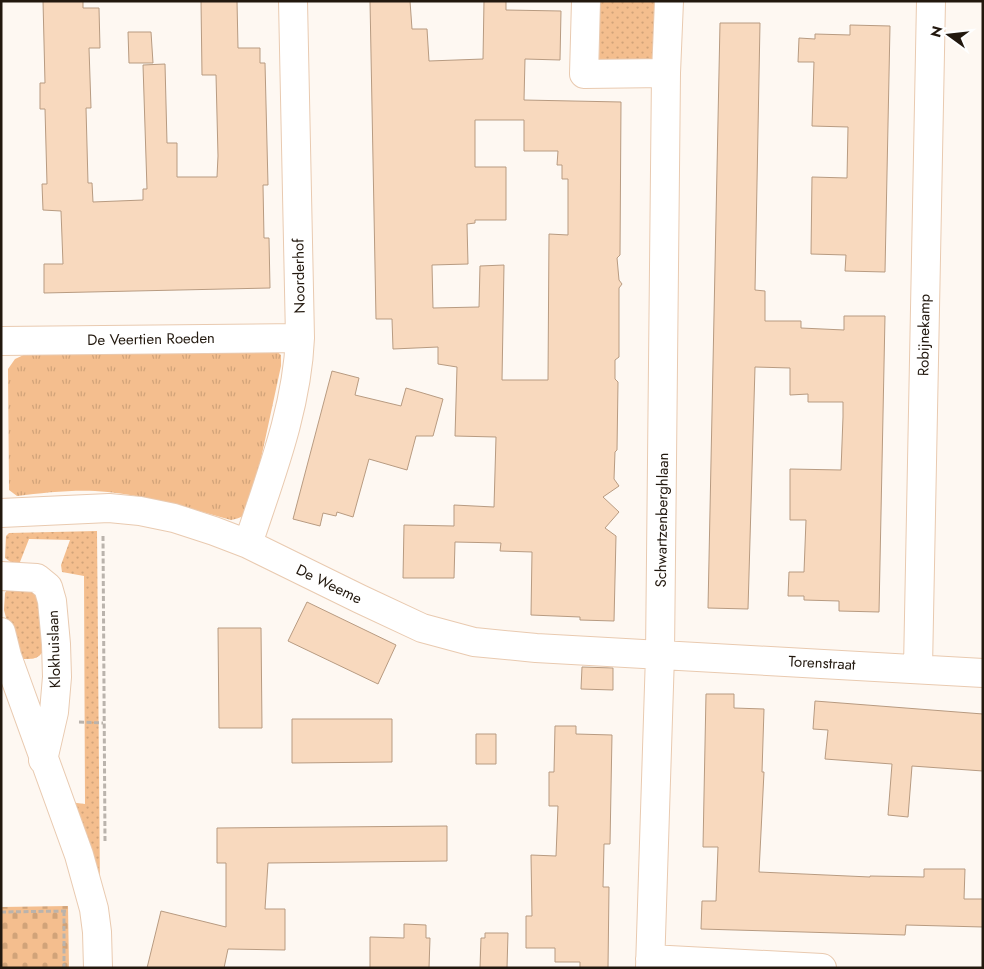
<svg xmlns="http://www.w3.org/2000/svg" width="984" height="969" font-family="Jost,sans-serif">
  <defs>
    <pattern id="grass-dots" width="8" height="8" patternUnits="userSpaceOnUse" patternTransform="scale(1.25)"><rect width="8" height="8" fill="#f4be8e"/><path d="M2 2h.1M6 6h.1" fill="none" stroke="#d1a379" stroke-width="1.8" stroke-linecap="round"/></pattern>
    <pattern id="cemetery-stones" width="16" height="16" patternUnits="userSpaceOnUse" patternTransform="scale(1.25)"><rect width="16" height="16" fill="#f4be8e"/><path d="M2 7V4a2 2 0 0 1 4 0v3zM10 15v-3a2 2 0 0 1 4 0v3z" fill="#d1a379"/></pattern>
    <pattern id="park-tufts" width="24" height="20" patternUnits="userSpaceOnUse" patternTransform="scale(1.25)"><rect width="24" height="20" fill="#f4be8e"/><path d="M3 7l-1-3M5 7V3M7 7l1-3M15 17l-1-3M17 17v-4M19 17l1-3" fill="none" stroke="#d1a379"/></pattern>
  </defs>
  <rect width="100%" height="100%" fill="#fef8f2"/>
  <!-- grass -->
  <path fill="url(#grass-dots)" d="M600,1H659L656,59L599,60Z
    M97,531L100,890L69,802L85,804L84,576L62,572L61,565L70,540L29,539L20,562L12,563L5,558L6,536L9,533Z
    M9,587L29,588L39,594L45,648C39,659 35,659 23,659L14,649L4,610L5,593Z"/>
  <!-- cemetery -->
  <path fill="url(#cemetery-stones)" d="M68,906L69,968H1V907Z"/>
  <!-- park -->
  <path fill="url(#park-tufts)" d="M274,349L281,355V366L251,505C247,516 241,518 231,520C186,507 141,494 95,491C69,490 42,493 17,496L9,490L8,369L15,359L28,353Z"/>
  <!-- building -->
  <path fill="#f8d9be" stroke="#b89b81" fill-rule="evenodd" d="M43,1H83V8H99L100,48H89L91,108H86L88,183H92L93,202L143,200V189H147L143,65L165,64L167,143H177V177H217L218,156L216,75H202L201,1H237L238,48H260V63H265L268,185H263L264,238H269L270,288L44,293V264H63L61,211L43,210L42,184H47L45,109H40V83H45Z
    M370,1H410L412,29H427L429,61L483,59L484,1H506V10L561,11L560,60L525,59L524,100L621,102L620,255L617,258L619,280L622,284L619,288V357L615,360V379L618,382L617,450L615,452L614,479L619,486L603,497L619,512L605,528L616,536L614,621L580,620V617L531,615L532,552L500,551L501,543L455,542L454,578H403L404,525L454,526V505L494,507L496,437L455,436L457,367L438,364V347L393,349L392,319H376ZM475,120H524V151H558L557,165H562V179H568V235L549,234L548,380H502L504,265L480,266L479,307L433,308L432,265L468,264L467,224L475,223V220H506V167H475Z
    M720,23H760L755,290L765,291V321H801V328L844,330V316H885L879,612L839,611V601L804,600V596H788L789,572H804L806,520H790V469L841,470L843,417V402H808V394L790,395V368L755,367L748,609L708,608Z
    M850,25L890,26L885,272L845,271L846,255L811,254L812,177L847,178L848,127L812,126L814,62H798L799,38L815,39V34L850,35Z
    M128,32H151L153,63H129Z
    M332,371L359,378L355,395L401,406L406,388L443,399L433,436H416L407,470L369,459L353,517L337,512L336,516L323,513L320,526L293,519Z
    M307,602L396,645L378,684L288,641Z
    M218,628H261L262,728H219Z
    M582,667L613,668V690L581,689Z
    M706,694H734V708L764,709L762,772H764L759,872L870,877V876L924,877V869H965L964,899H983V927L906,925L905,935L701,929L702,901H716L718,847H703Z
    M815,701L983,714V771L912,766L908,817L888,815L892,764L825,759L828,730L813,729Z
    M292,719H392V762L292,763Z
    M555,726H576V734L612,735L610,844H604L603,887H609L608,968H580V962H555V948H526V916H532L531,855L556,856L558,806H549V772H554Z
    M476,734H496V764H476Z
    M447,826V861L268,863L265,909H285V950L228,949L224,968H147L161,911L226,927V863H217V828Z
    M404,924L426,925V938H430L429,968H370V937L404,938Z
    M485,933H508L507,968H480L481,938H485Z"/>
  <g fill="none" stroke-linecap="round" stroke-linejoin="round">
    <defs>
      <path id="minor" d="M586,1L584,74L666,73
        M1,341L300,338
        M1,513L109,508L140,511L174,518L214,531L248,544L360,599L422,628L474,642L536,648L983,673
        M248,544C270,477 297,409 300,338L293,1
        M1,576L37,578L48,587L52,601L56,644L57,677L54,712L43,760
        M1,632L7,656L79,855L94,909L97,932L98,968
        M918,668L931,1
        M650,959L822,968
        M650,968L660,655L666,73L669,1"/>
    </defs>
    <!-- minor casing -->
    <use href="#minor" stroke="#e9cab0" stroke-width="30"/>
    <!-- path -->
    <path stroke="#bab3ac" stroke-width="3" stroke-dasharray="5 2.5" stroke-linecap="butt" d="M103,536L105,842
      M79,722L103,723
      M64,911V968
      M1,912L68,911"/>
    <!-- minor -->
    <use href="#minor" stroke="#fff" stroke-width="28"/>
  </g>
  <g text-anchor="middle" stroke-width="5" stroke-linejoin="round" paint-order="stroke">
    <!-- street labels -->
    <g font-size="15" fill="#22180e" stroke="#fff">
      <text transform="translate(299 276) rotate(-91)" y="5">Noorderhof</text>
      <text transform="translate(924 335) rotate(-89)" y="5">Robijnekamp</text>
      <text transform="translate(151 339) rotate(-1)" y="5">De Veertien Roeden</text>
      <text transform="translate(662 520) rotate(-89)" y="5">Schwartzenberghlaan</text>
      <text transform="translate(329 584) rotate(26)" y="5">De Weeme</text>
      <text transform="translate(54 649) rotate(-92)" y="5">Klokhuislaan</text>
      <text transform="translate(822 663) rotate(3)" y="5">Torenstraat</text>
    </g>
  </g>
  <!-- border -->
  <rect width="984" height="969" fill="none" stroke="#22180e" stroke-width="5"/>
  <!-- north arrow -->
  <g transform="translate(949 35) rotate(285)" stroke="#ffffff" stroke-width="4" paint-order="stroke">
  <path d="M0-4L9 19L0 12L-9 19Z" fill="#22180e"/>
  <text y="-8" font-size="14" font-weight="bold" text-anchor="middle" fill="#22180e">N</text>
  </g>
</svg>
